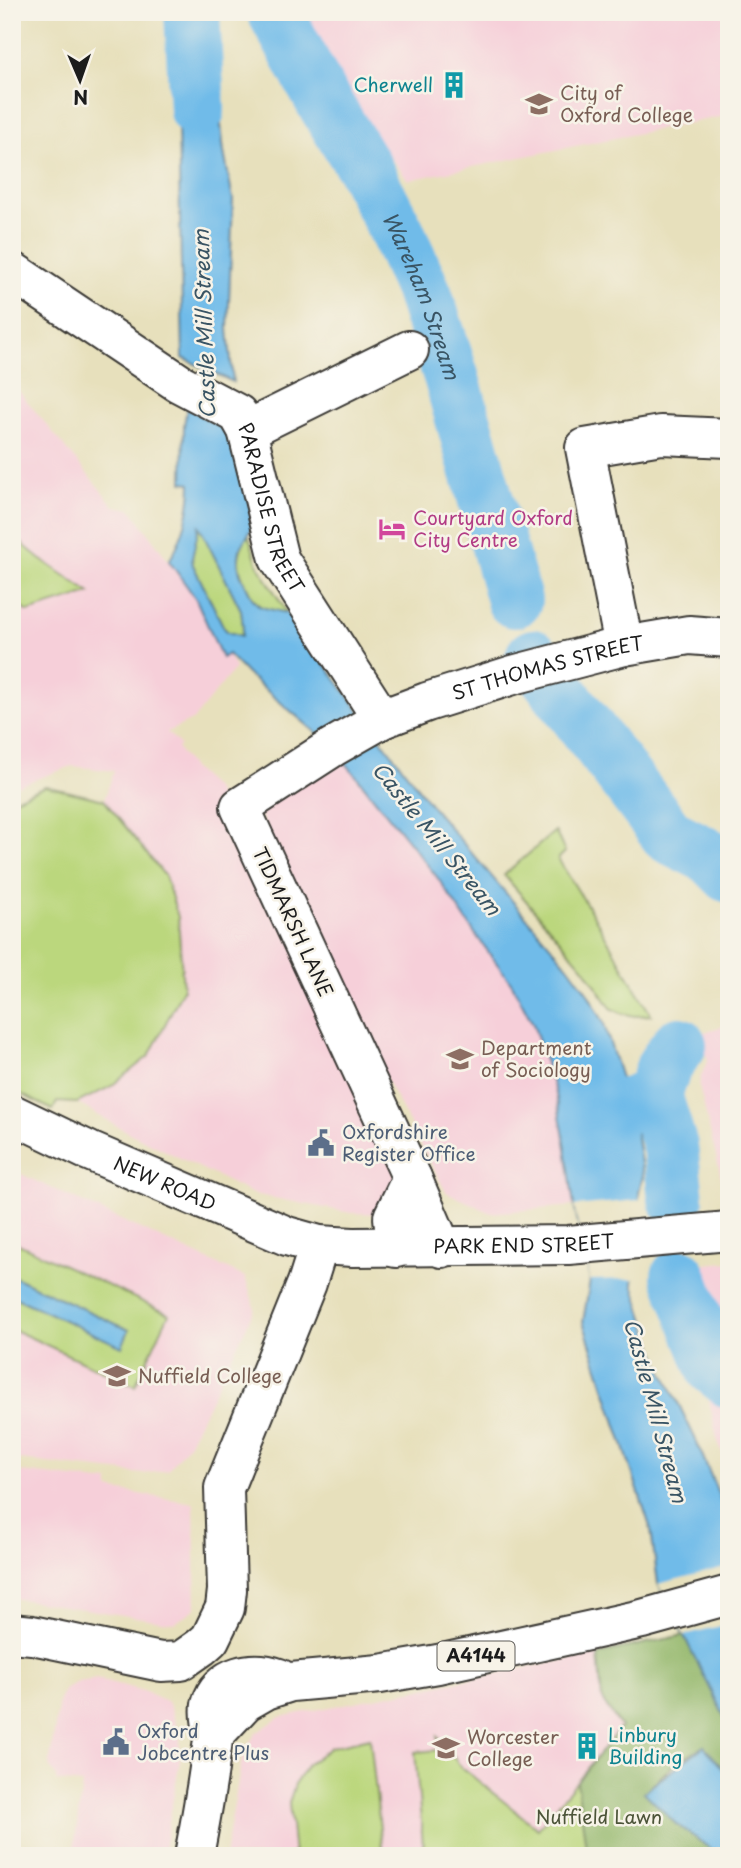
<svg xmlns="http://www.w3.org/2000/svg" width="741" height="1868" font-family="'Playpen Sans',sans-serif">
  <rect width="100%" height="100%" fill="#f7f3e8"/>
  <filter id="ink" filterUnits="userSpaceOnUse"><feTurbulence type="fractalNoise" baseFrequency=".0143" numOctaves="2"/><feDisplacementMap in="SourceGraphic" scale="14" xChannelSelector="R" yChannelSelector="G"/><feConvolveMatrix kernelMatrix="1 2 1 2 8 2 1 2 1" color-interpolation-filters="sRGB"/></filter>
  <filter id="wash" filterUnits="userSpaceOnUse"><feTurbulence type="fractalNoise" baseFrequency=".00686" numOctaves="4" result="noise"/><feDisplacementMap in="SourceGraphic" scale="28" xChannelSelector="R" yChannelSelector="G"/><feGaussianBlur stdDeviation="1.57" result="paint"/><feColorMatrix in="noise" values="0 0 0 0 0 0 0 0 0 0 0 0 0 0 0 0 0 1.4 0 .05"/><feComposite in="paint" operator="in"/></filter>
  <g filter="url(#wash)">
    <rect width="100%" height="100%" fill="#e7e0bc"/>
    <!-- built -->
    <path fill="#f6cfd9" d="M297,12H729V115L408,180L340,92L300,25Z
      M12,383L114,506L131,509L196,599L222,657L227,653L235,668L194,719L167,732L180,745L177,748L191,767L215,789L352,1059L410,1179L383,1214L351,1213L253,1194L131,1134L77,1103L110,1087L149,1056L183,989L178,917L165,876L104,800L114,771L72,766L12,788Z
      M344,760L437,877L476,935L512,984L533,1024L556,1094L566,1148L574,1206L491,1213L446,1192L387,1081L258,810Z
      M729,1024V1193H725L699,1086L701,1076L708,1059L695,1035Z
      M12,1170L245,1277L255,1309L189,1443L168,1470L143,1474L12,1459Z
      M729,1262V1471L717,1439L681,1266Z
      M12,1471L109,1482V1489L194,1503L196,1608L175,1623L12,1598Z
      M610,1651L636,1742L645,1792L676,1824L721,1856H225L243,1753L256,1733L280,1717Z
      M98,1679L143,1691L168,1702L171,1709L180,1738V1760L163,1856H73L82,1784L56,1781V1776L49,1766L59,1700L65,1689L77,1682Z"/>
    <!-- green -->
    <path fill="#bbd77d" stroke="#6c7a4c" stroke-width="2" d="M199,525L241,610L243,627L242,636L228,632L224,628L193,565L192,558Z
      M248,534L258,565L287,613C279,611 267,611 260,606C254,601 250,594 247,587C236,566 236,555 248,534Z
      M12,535L39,558L90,593L28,612L12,599Z
      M45,786L104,800L165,876L178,917L183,989L149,1056L110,1087L77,1103L57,1102L53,1110L12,1090V800Z
      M555,831L565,852L558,859L592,913L651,1015L635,1016L621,1013L611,1008L584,968L504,875Z
      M12,1241L169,1314L135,1386L12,1329V1296L121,1346L129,1330L12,1276Z
      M621,1727L635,1801L713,1856H424L415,1752L439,1750L438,1737L461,1767L538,1829Z
      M370,1738L383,1856H294L289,1803L295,1784L307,1765L331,1747Z"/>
    <!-- forest -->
    <path fill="#94b86c" stroke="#586a44" stroke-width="2" d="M684,1635L729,1726V1776L704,1746L672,1766L645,1792L676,1824L721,1856H587L577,1781L621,1727L602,1700L598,1656L610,1651Z"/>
    <!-- water -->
    <path fill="#6fbbe9" stroke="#466c82" stroke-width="2" fill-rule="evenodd" d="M171,22L212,44L224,152L233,199L228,329L233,382L183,358L177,77Z
      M187,408L240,438L253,526L240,549L238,562L240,573L252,598L259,606L265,608L287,613L358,709L434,809L568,966L587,992L603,1021L626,1094L635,1125L643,1176L639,1192L640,1200L633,1284L659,1363L695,1438L729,1519V1726L658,1584L651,1530L583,1322L590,1280L574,1206L566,1148L556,1094L533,1024L512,984L476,935L437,877L333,747L247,674L228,654L222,658L196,599L169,561C183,539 191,509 191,483L183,482L184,425ZM199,526L241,610L243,627L242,636L228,632L224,628L193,565L192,558Z
      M12,1276L129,1330L122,1347L12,1296Z
      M704,1746L729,1776V1856H721L676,1824L644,1792Z"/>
    <!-- pier -->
    <path fill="#e7e0bc" d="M641,1195H643V1200L637,1279L590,1280L574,1206L639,1200Z
      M729,1566V1624L684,1635L658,1584Z"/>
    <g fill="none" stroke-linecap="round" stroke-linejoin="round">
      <!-- river -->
      <g stroke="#6fbbe9" stroke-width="56">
        <path d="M192,12L197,110"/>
        <path id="s1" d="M275,12L322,99L362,164L397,232L425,296L451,376L514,600"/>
        <path d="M533,657L669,836L711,857L729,875"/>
        <path d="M654,1095L670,1146L676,1199"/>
        <path d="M605,1114L654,1095L664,1066L679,1045"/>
        <path d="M679,1276L714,1368L729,1380"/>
      </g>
    </g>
  </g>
  <g filter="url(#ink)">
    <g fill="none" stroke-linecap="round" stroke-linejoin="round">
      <defs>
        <g id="minor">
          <path id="s2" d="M12,271L179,383L238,414L247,430L279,559L382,719"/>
          <path d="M247,430L409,350"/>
          <path d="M624,646L585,448L661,435L729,438"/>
          <path id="s3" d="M12,1114L89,1151L287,1236L319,1245L353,1247L568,1245L729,1231"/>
          <path d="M396,1248L393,1217L412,1178"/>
          <path id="s4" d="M442,1248L412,1178L240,807L333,747L382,719L427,702L513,675L624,646L689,635L729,638"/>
          <path d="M12,1633L32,1635L161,1662L181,1661L201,1647L210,1639L225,1608L227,1590L224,1488L307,1283L319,1245"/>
        </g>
        <path id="major" d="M213,1736L245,1702L266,1690L291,1682L380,1674L438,1664L642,1619L729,1595
          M194,1856C200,1822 207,1788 211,1753C212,1748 213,1742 213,1737C213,1726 209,1716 211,1705C219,1674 253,1669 279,1678"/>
      </defs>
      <!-- minor casing -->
      <use href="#minor" stroke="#3a3934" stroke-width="42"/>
      <!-- major casing -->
      <use href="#major" stroke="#3a3934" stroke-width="42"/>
      <!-- minor -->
      <use href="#minor" stroke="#fff" stroke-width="38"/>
      <!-- major -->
      <use href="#major" stroke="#fff" stroke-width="38"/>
    </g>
  </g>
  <!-- icons -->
  <defs>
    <symbol id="building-bare" viewBox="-9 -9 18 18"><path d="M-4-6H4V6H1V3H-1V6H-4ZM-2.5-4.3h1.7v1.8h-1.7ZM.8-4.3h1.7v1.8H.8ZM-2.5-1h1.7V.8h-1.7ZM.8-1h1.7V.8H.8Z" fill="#0f9aa8" stroke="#f7f3e8" stroke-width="2.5" paint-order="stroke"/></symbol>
    <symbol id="university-bare" viewBox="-9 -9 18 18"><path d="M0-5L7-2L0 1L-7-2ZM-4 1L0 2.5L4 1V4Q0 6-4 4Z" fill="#8d6e63" stroke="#f7f3e8" stroke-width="2.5" paint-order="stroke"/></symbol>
    <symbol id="hotel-bare" viewBox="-9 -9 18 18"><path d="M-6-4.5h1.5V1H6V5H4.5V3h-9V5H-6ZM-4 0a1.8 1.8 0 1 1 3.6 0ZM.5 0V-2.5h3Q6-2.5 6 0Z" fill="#d1479c" stroke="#f7f3e8" stroke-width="2.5" paint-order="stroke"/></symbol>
    <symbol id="civic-bare" viewBox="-9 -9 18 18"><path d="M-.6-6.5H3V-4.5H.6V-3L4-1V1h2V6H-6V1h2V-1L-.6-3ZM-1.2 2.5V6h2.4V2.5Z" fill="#5c6f8a" stroke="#f7f3e8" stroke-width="2.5" paint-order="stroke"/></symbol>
  </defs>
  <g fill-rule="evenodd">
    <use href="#building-bare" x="435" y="66" width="38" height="38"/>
    <use href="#university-bare" x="520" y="85" width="38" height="38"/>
    <use href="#hotel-bare" x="373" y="510" width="38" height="38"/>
    <use href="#university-bare" x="441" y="1040" width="38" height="38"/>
    <use href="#civic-bare" x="302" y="1124" width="38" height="38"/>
    <use href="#university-bare" x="98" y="1357" width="38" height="38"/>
    <use href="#civic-bare" x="97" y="1723" width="38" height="38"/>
    <use href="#building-bare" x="568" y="1727" width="38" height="38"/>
    <use href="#university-bare" x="427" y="1729" width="38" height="38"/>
  </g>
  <g text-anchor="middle" stroke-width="5" stroke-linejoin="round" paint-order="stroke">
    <!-- shield labels -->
    <rect fill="#f7f3e8" stroke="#5e5c59" stroke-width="2" x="437.5" y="1641.5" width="77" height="29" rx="5"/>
    <g font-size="18" font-weight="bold" fill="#1c1c1c">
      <text x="476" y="1662">A4144</text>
    </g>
    <!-- culture labels -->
    <g font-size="19" fill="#0d838f" stroke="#f7f3e8" text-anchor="end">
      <text x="433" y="92">Cherwell</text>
      <text x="608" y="1742" text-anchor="start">Linbury<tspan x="608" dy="22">Building</tspan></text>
    </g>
    <!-- education labels -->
    <g font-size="19" fill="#785e54" stroke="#f7f3e8" text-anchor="start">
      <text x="560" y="100">City of<tspan x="560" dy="22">Oxford College</tspan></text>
      <text x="481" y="1055">Department<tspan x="481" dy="22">of Sociology</tspan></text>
      <text x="138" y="1383">Nuffield College</text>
      <text x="467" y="1744">Worcester<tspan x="467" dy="22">College</tspan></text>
    </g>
    <!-- street labels -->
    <g font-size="19" fill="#1c1c1c" stroke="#f7f3e8">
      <text dy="7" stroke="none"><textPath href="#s2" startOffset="368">PARADISE STREET</textPath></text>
      <text dy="7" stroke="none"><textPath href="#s4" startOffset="826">ST THOMAS STREET</textPath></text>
      <text transform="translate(293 922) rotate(65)" y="7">TIDMARSH LANE</text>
      <text dy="7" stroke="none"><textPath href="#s3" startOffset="168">NEW ROAD</textPath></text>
      <text dy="7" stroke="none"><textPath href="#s3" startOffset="539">PARK END STREET</textPath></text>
    </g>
    <!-- hotel labels -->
    <g font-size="19" fill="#b23c85" stroke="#f7f3e8" text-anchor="start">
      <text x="413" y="525">Courtyard Oxford<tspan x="413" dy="22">City Centre</tspan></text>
    </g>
    <!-- service labels -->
    <g font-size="19" fill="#4e5e75" stroke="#f7f3e8" text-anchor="start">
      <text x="342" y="1139">Oxfordshire<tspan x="342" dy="22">Register Office</tspan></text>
      <text x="137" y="1738">Oxford<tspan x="137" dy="22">Jobcentre Plus</tspan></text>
    </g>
    <!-- park labels -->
    <g font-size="19" fill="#4c5439" stroke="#f7f3e8">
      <text x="599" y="1824">Nuffield Lawn</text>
    </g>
    <!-- water labels -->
    <g font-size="21" font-style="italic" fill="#395464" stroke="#f7f3e8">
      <text dy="7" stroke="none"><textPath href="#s1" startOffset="320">Wareham Stream</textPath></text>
      <text transform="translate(205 324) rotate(-92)" y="7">Castle Mill Stream</text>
      <text transform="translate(436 839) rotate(51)" y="7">Castle Mill Stream</text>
      <text transform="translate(655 1411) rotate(75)" y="7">Castle Mill Stream</text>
    </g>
  </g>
  <!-- margin -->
  <rect width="741" height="1868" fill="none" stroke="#f7f3e8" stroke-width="42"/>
  <!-- north arrow -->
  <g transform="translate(80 80) rotate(178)" stroke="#f7f3e8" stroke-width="5" paint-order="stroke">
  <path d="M0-5L12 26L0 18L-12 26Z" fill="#1c1c1c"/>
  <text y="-10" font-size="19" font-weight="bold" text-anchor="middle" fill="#1c1c1c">N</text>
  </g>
</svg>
